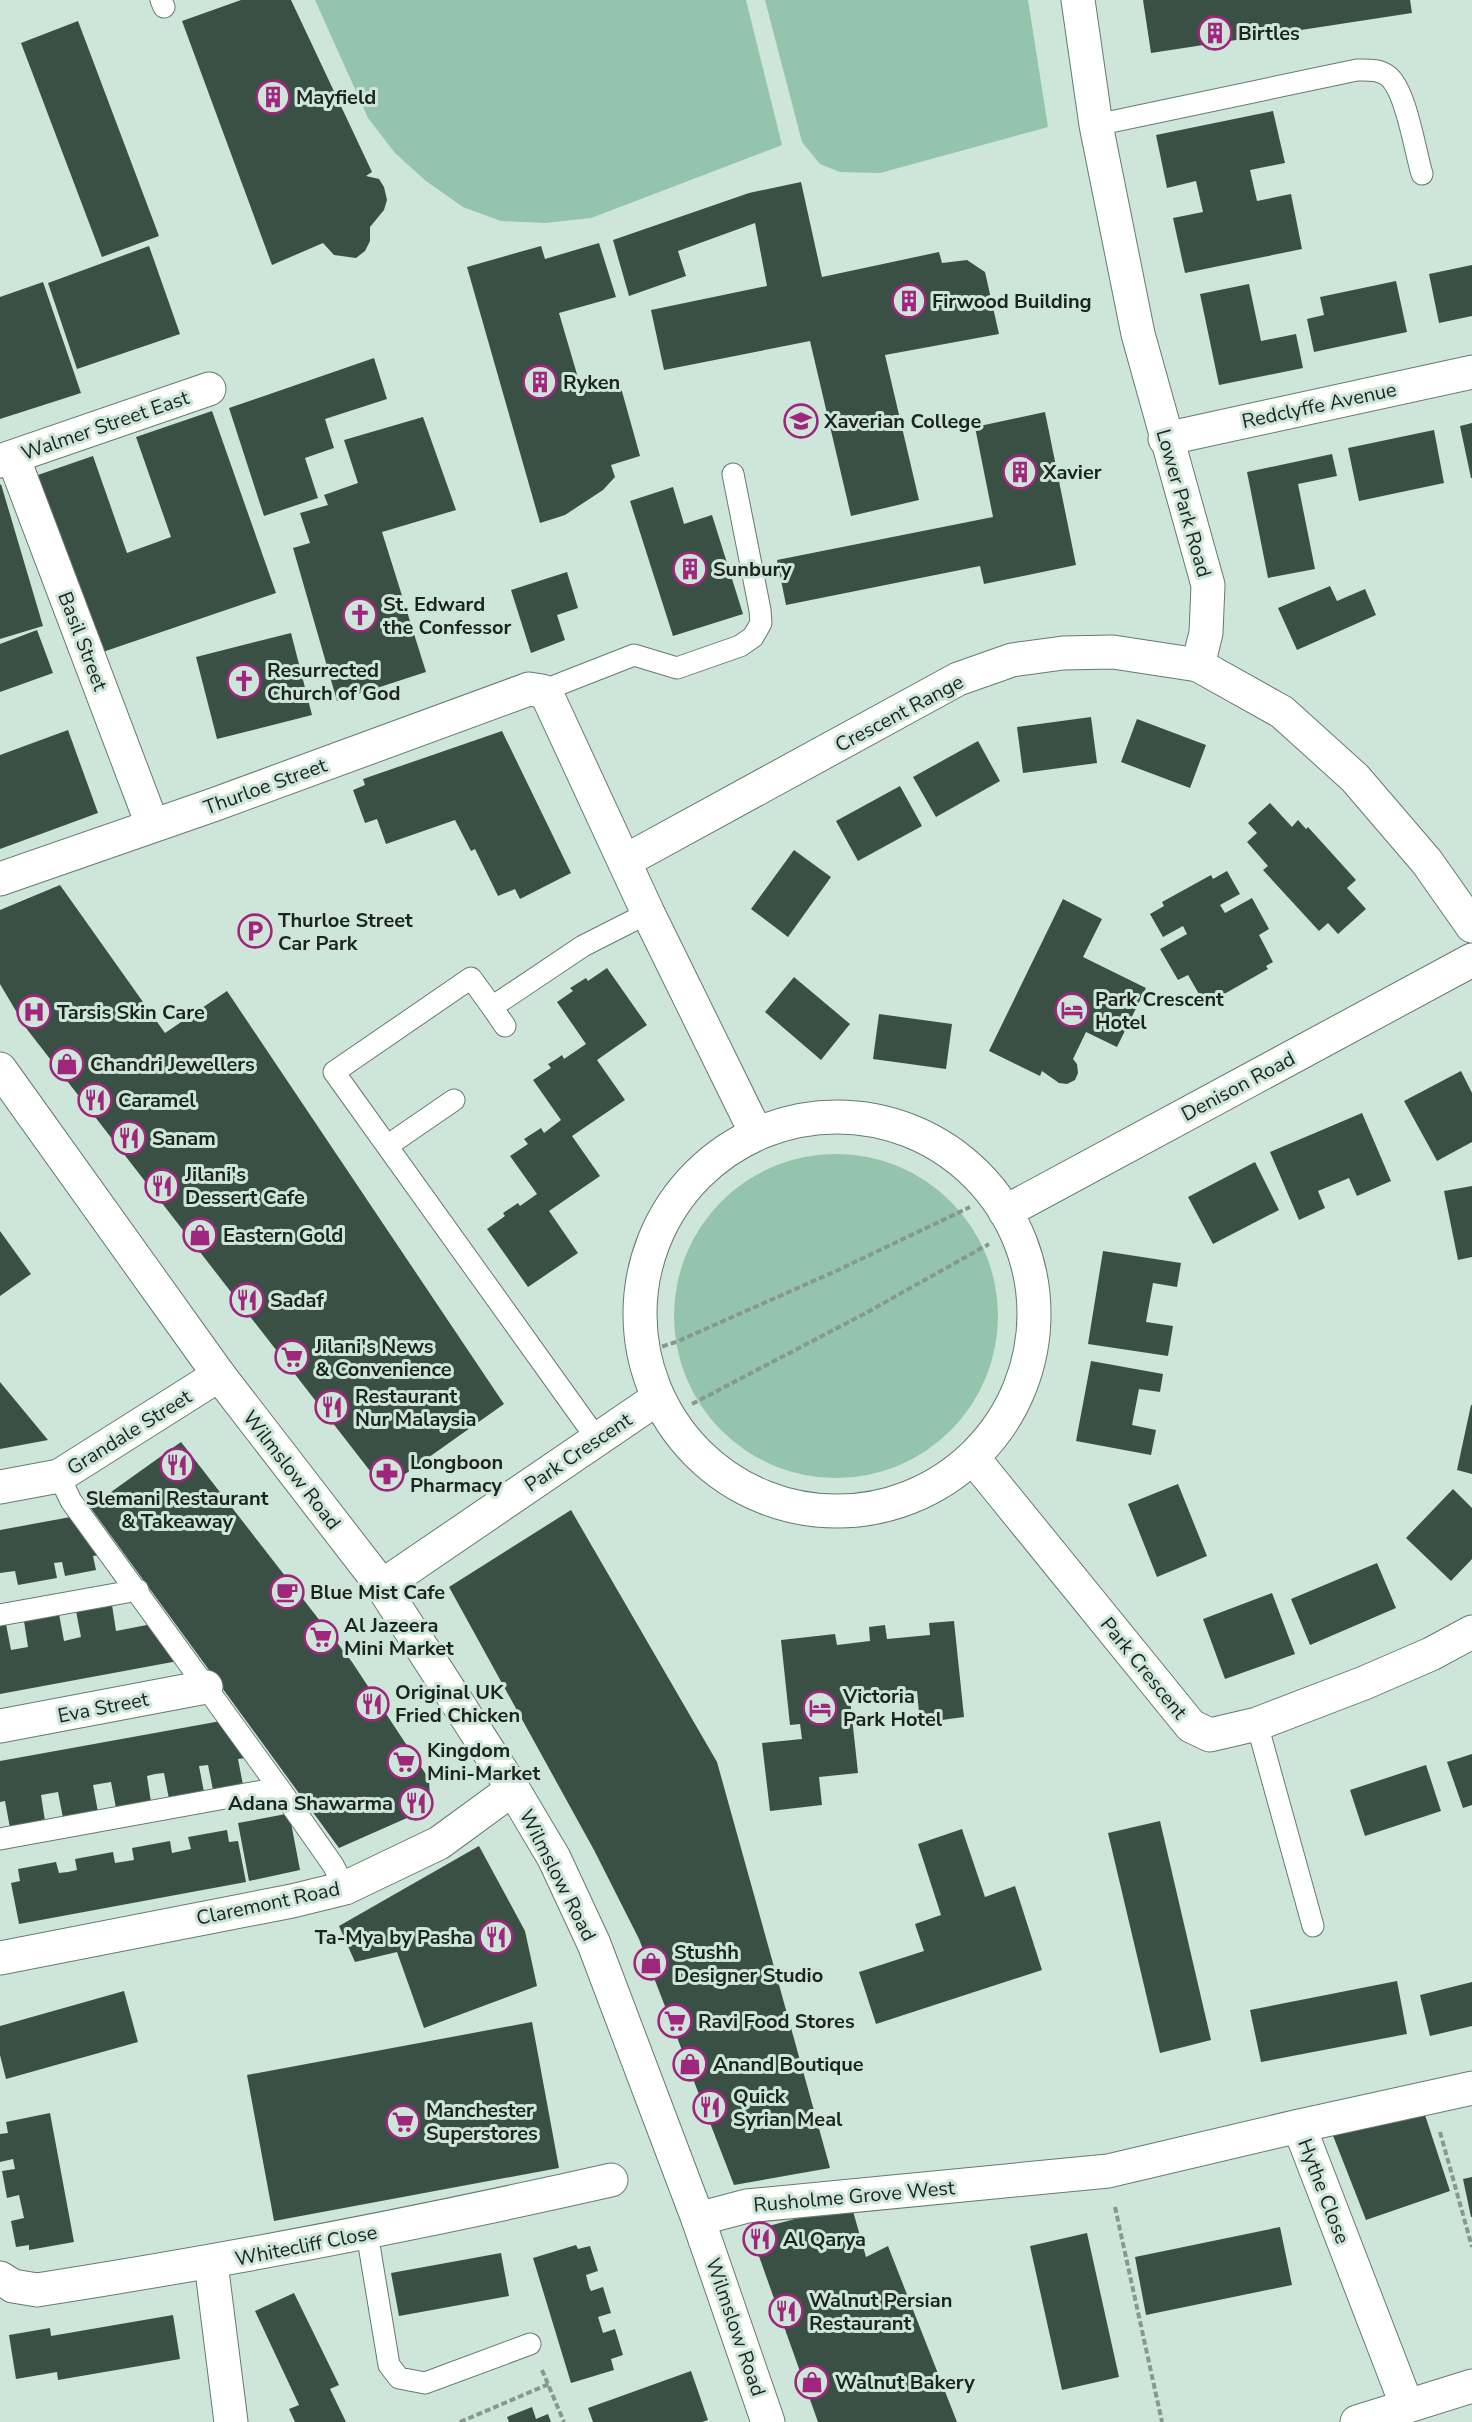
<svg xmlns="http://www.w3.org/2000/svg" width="1472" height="2422" font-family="'Nunito Sans',sans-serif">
  <rect width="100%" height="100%" fill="#cee6d9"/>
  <!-- green -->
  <path fill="#94c4ab" d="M315,0H746L782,145L591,218L545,223L501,221L463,207L426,181L395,153L368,118Z
    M765,0H1028L1048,127L880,173L840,172L820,164L802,142Z
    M674 1316a162 162 0 1 1 324 0a162 162 0 1 1-324 0Z"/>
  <!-- building -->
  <path fill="#3b5045" d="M241,0H291L372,172L366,176L379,179L384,187L387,200L384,210L370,227V241L365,251L356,258L334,255L323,243L272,265L182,21Z
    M1143,0H1410L1412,13L1151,53Z
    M78,21L159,236L102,257L21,43Z
    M1273,111L1285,163L1250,170L1257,201L1291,194L1302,249L1185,273L1173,218L1203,212L1196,181L1167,188L1156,135Z
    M801,182L822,277L939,252L942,263L967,260L985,272L999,334L885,355L919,500L851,516L810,341L664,370L651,310L767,286L755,223L678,251L686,276L629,296L613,240L749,193Z
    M599,243L616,297L559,313L581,388L618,377L640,456L611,465L615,477L603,490L565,515L540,523L467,267L541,246L545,259Z
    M149,246L180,334L77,369L48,283Z
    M1472,265V316L1439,323L1429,274Z
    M1396,281L1407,332L1314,352L1307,319L1324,315L1320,297Z
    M43,282L81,393L0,419V297Z
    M1249,284L1261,341L1296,334L1303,368L1219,385L1200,294Z
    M374,358L387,399L325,419L334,448L305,458L318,498L264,516L229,408Z
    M212,411L276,593L94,655L32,477L93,456L127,553L171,537L136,437Z
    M1045,412L1076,565L984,584L980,566L786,605L777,560L993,517L975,427Z
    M423,417L456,510L382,532L426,672L337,701L293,548L310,543L300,513L328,505L324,495L358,483L344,440Z
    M1472,423V478H1471L1460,426Z
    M1434,430L1444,483L1359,501L1348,448Z
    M1332,454L1337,476L1298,484L1315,569L1268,578L1247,472Z
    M1,484L43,626L0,639V485Z
    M673,487L684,524L712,515L743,614L673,636L630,501Z
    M567,572L578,608L557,615L565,640L531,653L511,590Z
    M1330,586L1337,601L1365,589L1376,615L1297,650L1278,608Z
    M37,630L53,673L0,692V644Z
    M291,633L312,715L217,739L196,657Z
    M1091,717L1097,763L1023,773L1017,727Z
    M1137,719L1206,745L1190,788L1121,762Z
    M68,730L98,813L0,849V755Z
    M502,731L571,873L520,899L515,889L498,896L475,849L471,851L455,820L386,844L377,819L365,823L353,790L365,785L363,779Z
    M978,741L1000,781L936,817L913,777Z
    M900,786L922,826L858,861L836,821Z
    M1270,803L1292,827L1298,820L1306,829L1308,827L1356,880L1347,888L1366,909L1338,934L1328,923L1319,931L1263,870L1268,866L1247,842L1257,833L1248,823Z
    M794,850L831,877L788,937L751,909Z
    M1227,871L1240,894L1220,905L1225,913L1252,898L1269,929L1259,935L1273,962L1266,966L1268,969L1212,1001L1210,997L1203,1001L1188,975L1178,980L1160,949L1187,934L1183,926L1163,937L1150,914L1164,906L1162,902L1211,875L1213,879Z
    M60,885L165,1033L227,991L504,1404L384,1489L26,1028L0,984V910Z
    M1063,899L1102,919L1083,957L1146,988L1117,1047L1086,1032L1073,1059L1077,1064L1078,1073L1075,1080L1067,1084L1059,1083L1042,1071L1040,1076L989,1051Z
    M607,968L647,1025L597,1060L625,1100L572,1136L600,1176L549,1211L578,1253L528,1287L487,1229L505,1216L503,1213L518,1203L520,1206L537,1194L510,1156L528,1144L524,1139L541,1128L544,1133L561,1120L533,1080L551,1068L548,1064L555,1060L562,1055L564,1059L586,1044L557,1002L573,991L570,988L586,978L588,981Z
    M794,977L850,1024L821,1060L765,1012Z
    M879,1014L952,1024L946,1069L873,1059Z
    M1461,1071L1472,1093V1142L1437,1161L1404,1101Z
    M1362,1113L1391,1181L1357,1196L1349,1178L1318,1191L1325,1208L1299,1220L1270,1152Z
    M1255,1162L1279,1210L1213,1244L1188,1197Z
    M1472,1186V1257L1458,1260L1444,1191Z
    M0,1231L31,1274L0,1296Z
    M1103,1251L1181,1263L1177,1287L1153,1283L1146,1322L1173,1326L1168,1356L1088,1344Z
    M1091,1361L1163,1374L1160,1392L1139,1389L1132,1425L1156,1430L1151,1455L1076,1441Z
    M0,1382L48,1440L0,1449Z
    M1471,1405H1472V1474L1457,1470Z
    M181,1442L352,1662L429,1779L430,1798L425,1810L339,1848L90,1507Z
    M1178,1484L1207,1556L1157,1577L1128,1504Z
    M1453,1489L1472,1508V1559L1451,1581L1406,1538Z
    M571,1510L717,1762L830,2168L734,2185L639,1939L594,1850L449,1587Z
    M76,1516L101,1555L93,1556L96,1570L65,1576L62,1562L54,1563L57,1578L18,1585L15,1571L0,1573V1530Z
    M1377,1563L1396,1608L1310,1645L1291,1599Z
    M1272,1593L1295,1654L1225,1679L1203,1619Z
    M112,1605L116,1631L152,1624L178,1661L0,1694V1625L6,1624L11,1650L28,1647L24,1621L59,1614L64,1641L81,1637L76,1611Z
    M954,1621L964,1717L920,1723L917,1691L850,1699L858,1773L819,1777L822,1805L770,1811L762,1743L802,1739L800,1724L790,1725L781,1640L835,1634L837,1645L870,1641L869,1627L885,1625L887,1639L930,1635L929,1623Z
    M221,1721L246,1758L238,1759L243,1785L213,1790L208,1765L199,1766L204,1792L169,1799L164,1773L155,1774L147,1776L151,1802L116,1808L111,1782L93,1785L98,1812L63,1818L58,1792L41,1795L45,1821L10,1828L5,1801L0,1802V1761Z
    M1472,1754V1805L1463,1808L1447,1762Z
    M1426,1765L1441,1811L1365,1836L1350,1790Z
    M286,1814L291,1823L300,1870L249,1881L238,1823Z
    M1160,1821L1211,2040L1160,2053L1108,1833Z
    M962,1829L985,1897L1015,1886L1042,1970L876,2024L859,1972L924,1951L915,1924L941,1915L918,1844Z
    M227,1830L229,1842L238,1841L246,1882L19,1924L11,1883L20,1881L18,1869L56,1862L59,1873L68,1872L77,1870L75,1859L113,1852L115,1863L134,1860L132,1848L170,1841L172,1853L191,1849L188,1837Z
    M479,1846L525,1931L537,1986L424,2028L397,1952L355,1962L339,1926Z
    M1397,1981L1407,2034L1261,2062L1250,2010Z
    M1472,1982V2026L1430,2036L1420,1995Z
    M124,1991L138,2042L6,2079L0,2055V2026Z
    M532,2022L559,2168L274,2221L247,2075Z
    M50,2113L74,2242L29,2250V2245L16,2247L11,2221L24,2218L19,2195L7,2198L2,2171L15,2169L13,2159L0,2162V2134L8,2133L6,2122Z
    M1425,2115L1450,2191L1366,2220L1332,2133Z
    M1472,2177V2217H1471L1463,2179Z
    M851,2204L866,2257L888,2246L957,2422H818L750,2231Z
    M1280,2227L1292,2285L1146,2315L1135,2257Z
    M1087,2233L1119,2377L1062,2390L1030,2246Z
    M576,2245L578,2249L590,2246L598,2271L586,2275L589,2287L591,2291L603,2287L611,2313L598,2317L603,2333L615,2329L623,2355L611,2359L614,2370L571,2383L533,2258Z
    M501,2253L509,2296L399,2316L391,2273Z
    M294,2293L339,2385L330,2389L346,2422H295L289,2409L299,2405L255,2311Z
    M173,2315L180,2359L58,2380L57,2372L16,2379L9,2335L50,2328L51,2336Z
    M691,2371L708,2420L702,2422H593L588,2408Z
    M532,2407L536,2419L548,2414L551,2422H509L507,2417Z"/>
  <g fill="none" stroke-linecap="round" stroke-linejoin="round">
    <defs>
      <path id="lane" d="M161,0L164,7
        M1096,125L1357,70C1368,70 1379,69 1388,76C1406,90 1415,151 1422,174
        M542,691L634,655L677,668L740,646L753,637L761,623L760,610L733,474
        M492,1007L471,978L334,1072L597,1439
        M505,1026L492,1007L583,946L648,913
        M387,1146L454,1100
        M59,1476L71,1501L279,1788L333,1865L345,1888
        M0,1615L138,1590
        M1257,1724L1313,1926
        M0,1839L279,1788
        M367,2233L389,2365L399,2378L425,2383L530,2344"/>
      <path id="street" d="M1078,0L1096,125L1138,334L1208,585L1206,633L1198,665L1282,712L1355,778L1427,862L1472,926
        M1165,439L1472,372
        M13,457L152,824
        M0,461L209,389
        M625,861L958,679L1012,660L1063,653L1113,652L1198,665
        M0,879L213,805L529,689L542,691L549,699L648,913L755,1131
        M640 1314a197 197 0 1 1 394 0a197 197 0 1 1-394 0Z
        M1005,1212L1472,960
        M974,1459L1191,1726L1210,1735L1257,1724L1364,1683L1431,1654L1472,1632
        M0,1487L59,1476L219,1375
        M382,1586L655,1400
        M0,1726L206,1687
        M0,1958L292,1901L345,1888L439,1843L513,1789
        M1299,2126L1472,2088
        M698,2219L747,2206L1108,2171L1299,2126L1407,2406
        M211,2263L231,2422
        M0,2278L13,2286L37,2290C230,2260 421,2223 611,2180"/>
      <path id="secondary" d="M0,1069L219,1375L382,1586L513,1789L554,1858L594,1944L698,2219L768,2422"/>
      <path id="highway" d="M1357,2422L1472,2386"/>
    </defs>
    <!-- lane casing -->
    <use href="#lane" stroke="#657b6f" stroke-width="23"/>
    <!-- street casing -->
    <use href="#street" stroke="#657b6f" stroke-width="35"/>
    <!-- secondary casing -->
    <use href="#secondary" stroke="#657b6f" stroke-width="35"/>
    <!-- highway casing -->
    <use href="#highway" stroke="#657b6f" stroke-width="35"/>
    <!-- path -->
    <path stroke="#87998f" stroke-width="4" stroke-dasharray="6 3" stroke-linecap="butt" d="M645,1352L676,1342L836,1271L970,1207
      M692,1404L864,1314L989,1244
      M1440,2132L1472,2247
      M1115,2207L1162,2422
      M542,2370L564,2422
      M460,2422L549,2384"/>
    <!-- lane -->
    <use href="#lane" stroke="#fff" stroke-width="21"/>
    <!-- street -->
    <use href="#street" stroke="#fff" stroke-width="33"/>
    <!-- secondary -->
    <use href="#secondary" stroke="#fff" stroke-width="33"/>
    <!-- highway -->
    <use href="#highway" stroke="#fff" stroke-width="33"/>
  </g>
  <!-- icons -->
  <defs>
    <symbol id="building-ring" viewBox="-11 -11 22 22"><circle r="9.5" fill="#cee6d9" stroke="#9f257d" stroke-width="1.5"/><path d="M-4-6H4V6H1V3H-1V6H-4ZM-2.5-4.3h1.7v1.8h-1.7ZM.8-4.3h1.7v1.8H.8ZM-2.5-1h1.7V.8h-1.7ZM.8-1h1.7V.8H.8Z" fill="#9f257d"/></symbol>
    <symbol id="university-ring" viewBox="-11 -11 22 22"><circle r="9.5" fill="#cee6d9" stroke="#9f257d" stroke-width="1.5"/><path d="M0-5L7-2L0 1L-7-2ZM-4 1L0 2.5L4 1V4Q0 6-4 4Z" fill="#9f257d"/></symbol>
    <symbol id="church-ring" viewBox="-11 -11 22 22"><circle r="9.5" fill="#cee6d9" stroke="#9f257d" stroke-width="1.5"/><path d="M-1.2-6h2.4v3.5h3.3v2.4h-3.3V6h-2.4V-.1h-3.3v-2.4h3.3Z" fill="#9f257d"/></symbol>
    <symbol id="parking-ring" viewBox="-11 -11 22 22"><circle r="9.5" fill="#cee6d9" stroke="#9f257d" stroke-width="1.5"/><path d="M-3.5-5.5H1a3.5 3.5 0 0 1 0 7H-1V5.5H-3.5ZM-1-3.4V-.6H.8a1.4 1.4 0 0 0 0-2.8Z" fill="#9f257d"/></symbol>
    <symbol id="hotel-ring" viewBox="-11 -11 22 22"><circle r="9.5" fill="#cee6d9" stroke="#9f257d" stroke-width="1.5"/><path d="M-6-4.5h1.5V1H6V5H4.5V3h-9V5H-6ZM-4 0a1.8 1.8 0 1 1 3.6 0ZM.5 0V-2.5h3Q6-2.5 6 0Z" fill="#9f257d"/></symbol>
    <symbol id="hospital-ring" viewBox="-11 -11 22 22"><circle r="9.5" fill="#cee6d9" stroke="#9f257d" stroke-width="1.5"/><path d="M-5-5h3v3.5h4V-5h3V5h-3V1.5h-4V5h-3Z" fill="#9f257d"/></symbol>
    <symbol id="shop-ring" viewBox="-11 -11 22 22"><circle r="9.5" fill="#cee6d9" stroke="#9f257d" stroke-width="1.5"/><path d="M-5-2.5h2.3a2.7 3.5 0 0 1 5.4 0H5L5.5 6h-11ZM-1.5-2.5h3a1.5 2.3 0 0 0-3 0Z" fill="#9f257d"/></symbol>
    <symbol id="restaurant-ring" viewBox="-11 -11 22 22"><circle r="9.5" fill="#cee6d9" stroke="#9f257d" stroke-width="1.5"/><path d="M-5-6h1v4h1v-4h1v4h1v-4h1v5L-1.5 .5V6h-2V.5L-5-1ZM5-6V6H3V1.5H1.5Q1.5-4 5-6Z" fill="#9f257d"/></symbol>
    <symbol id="supermarket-ring" viewBox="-11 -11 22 22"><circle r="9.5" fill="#cee6d9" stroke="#9f257d" stroke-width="1.5"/><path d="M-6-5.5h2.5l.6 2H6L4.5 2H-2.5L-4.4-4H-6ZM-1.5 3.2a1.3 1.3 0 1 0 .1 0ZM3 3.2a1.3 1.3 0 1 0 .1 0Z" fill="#9f257d"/></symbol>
    <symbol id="pharmacy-ring" viewBox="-11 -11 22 22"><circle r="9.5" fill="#cee6d9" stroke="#9f257d" stroke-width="1.5"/><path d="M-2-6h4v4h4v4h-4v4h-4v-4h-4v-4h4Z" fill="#9f257d"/></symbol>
    <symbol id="cafe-ring" viewBox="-11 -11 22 22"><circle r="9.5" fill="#cee6d9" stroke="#9f257d" stroke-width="1.5"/><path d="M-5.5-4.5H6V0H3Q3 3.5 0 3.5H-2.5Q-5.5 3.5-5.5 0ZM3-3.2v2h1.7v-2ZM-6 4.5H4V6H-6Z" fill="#9f257d"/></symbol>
  </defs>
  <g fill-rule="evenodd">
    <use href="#building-ring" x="1196" y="14" width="38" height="38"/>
    <use href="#building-ring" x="254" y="78" width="38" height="38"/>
    <use href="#building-ring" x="890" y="282" width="38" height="38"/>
    <use href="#building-ring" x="521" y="363" width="38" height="38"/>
    <use href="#university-ring" x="782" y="402" width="38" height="38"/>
    <use href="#building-ring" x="1001" y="453" width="38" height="38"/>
    <use href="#building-ring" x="671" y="550" width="38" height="38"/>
    <use href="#church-ring" x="341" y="596" width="38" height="38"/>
    <use href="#church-ring" x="225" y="662" width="38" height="38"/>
    <use href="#parking-ring" x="236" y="912" width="38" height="38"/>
    <use href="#hotel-ring" x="1053" y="991" width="38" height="38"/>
    <use href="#hospital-ring" x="15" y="993" width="38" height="38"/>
    <use href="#shop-ring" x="48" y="1045" width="38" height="38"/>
    <use href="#restaurant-ring" x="76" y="1081" width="38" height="38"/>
    <use href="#restaurant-ring" x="110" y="1119" width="38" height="38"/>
    <use href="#restaurant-ring" x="143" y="1167" width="38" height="38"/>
    <use href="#shop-ring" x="181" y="1216" width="38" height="38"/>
    <use href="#restaurant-ring" x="228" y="1281" width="38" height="38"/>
    <use href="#supermarket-ring" x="273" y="1338" width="38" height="38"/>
    <use href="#restaurant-ring" x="313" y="1388" width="38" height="38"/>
    <use href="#restaurant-ring" x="158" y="1446" width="38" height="38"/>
    <use href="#pharmacy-ring" x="368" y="1455" width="38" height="38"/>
    <use href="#cafe-ring" x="268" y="1573" width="38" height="38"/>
    <use href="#supermarket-ring" x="302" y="1618" width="38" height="38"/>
    <use href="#restaurant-ring" x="353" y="1685" width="38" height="38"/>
    <use href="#hotel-ring" x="801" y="1689" width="38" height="38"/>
    <use href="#supermarket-ring" x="385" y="1743" width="38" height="38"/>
    <use href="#restaurant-ring" x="397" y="1784" width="38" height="38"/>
    <use href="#restaurant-ring" x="477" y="1918" width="38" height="38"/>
    <use href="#shop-ring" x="632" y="1944" width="38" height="38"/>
    <use href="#supermarket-ring" x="656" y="2002" width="38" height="38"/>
    <use href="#shop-ring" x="671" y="2045" width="38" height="38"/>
    <use href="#restaurant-ring" x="691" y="2088" width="38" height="38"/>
    <use href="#supermarket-ring" x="384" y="2103" width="38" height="38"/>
    <use href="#restaurant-ring" x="741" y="2220" width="38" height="38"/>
    <use href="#restaurant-ring" x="767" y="2292" width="38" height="38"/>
    <use href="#shop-ring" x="793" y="2363" width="38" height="38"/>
  </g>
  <g text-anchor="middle" stroke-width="6" stroke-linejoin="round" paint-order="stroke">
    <!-- poi labels -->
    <g font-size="20" font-weight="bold" fill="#1b241f" stroke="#cee6d9" text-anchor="start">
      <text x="1238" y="40">Birtles</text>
      <text x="296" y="104">Mayfield</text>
      <text x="932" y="308">Firwood Building</text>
      <text x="563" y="389">Ryken</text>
      <text x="824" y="428">Xaverian College</text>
      <text x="1043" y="479">Xavier</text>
      <text x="713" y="576">Sunbury</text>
      <text x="383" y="611">St. Edward<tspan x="383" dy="23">the Confessor</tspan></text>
      <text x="267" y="677">Resurrected<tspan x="267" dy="23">Church of God</tspan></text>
      <text x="278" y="927">Thurloe Street<tspan x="278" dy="23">Car Park</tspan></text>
      <text x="1095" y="1006">Park Crescent<tspan x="1095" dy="23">Hotel</tspan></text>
      <text x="57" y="1019">Tarsis Skin Care</text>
      <text x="90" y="1071">Chandri Jewellers</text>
      <text x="118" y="1107">Caramel</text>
      <text x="152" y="1145">Sanam</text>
      <text x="185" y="1181">Jilani's<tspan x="185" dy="23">Dessert Cafe</tspan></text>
      <text x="223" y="1242">Eastern Gold</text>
      <text x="270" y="1307">Sadaf</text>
      <text x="315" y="1353">Jilani's News<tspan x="315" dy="23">&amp; Convenience</tspan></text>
      <text x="355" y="1403">Restaurant<tspan x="355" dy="23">Nur Malaysia</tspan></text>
      <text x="410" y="1469">Longboon<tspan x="410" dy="23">Pharmacy</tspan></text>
      <text x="177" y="1505" text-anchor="middle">Slemani Restaurant<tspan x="177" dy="23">&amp; Takeaway</tspan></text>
      <text x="310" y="1599">Blue Mist Cafe</text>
      <text x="344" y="1632">Al Jazeera<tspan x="344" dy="23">Mini Market</tspan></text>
      <text x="395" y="1699">Original UK<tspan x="395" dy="23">Fried Chicken</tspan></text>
      <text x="843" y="1703">Victoria<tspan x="843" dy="23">Park Hotel</tspan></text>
      <text x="427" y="1757">Kingdom<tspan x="427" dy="23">Mini-Market</tspan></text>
      <text x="393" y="1810" text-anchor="end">Adana Shawarma</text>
      <text x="473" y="1944" text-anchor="end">Ta-Mya by Pasha</text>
      <text x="674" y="1959">Stushh<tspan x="674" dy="23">Designer Studio</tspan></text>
      <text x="698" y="2028">Ravi Food Stores</text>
      <text x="713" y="2071">Anand Boutique</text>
      <text x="733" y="2103">Quick<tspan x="733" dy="23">Syrian Meal</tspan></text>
      <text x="426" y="2117">Manchester<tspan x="426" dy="23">Superstores</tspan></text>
      <text x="783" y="2246">Al Qarya</text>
      <text x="809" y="2307">Walnut Persian<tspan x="809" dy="23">Restaurant</tspan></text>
      <text x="835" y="2389">Walnut Bakery</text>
    </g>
    <!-- street labels -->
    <g font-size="20" fill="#1b241f" stroke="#cee6d9">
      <text transform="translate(1319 405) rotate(-12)" y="7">Redclyffe Avenue</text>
      <text transform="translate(105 425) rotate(-19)" y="7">Walmer Street East</text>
      <text transform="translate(1184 503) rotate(74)" y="7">Lower Park Road</text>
      <text transform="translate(83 641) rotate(69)" y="7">Basil Street</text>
      <text transform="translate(899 713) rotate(-28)" y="7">Crescent Range</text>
      <text transform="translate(265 786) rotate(-20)" y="7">Thurloe Street</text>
      <text transform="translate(1238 1086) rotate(-28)" y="7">Denison Road</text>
      <text transform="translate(129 1432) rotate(-32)" y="7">Grandale Street</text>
      <text transform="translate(578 1452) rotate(-34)" y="7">Park Crescent</text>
      <text transform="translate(292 1470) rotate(52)" y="7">Wilmslow Road</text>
      <text transform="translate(1144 1668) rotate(51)" y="7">Park Crescent</text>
      <text transform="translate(103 1707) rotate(-11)" y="7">Eva Street</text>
      <text transform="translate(558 1875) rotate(63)" y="7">Wilmslow Road</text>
      <text transform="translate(268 1903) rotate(-12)" y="7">Claremont Road</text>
      <text transform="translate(1324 2191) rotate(69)" y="7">Hythe Close</text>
      <text transform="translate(854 2196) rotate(-5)" y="7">Rusholme Grove West</text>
      <text transform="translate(306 2245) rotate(-11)" y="7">Whitecliff Close</text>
      <text transform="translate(736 2327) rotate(71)" y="7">Wilmslow Road</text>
    </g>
  </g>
</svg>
